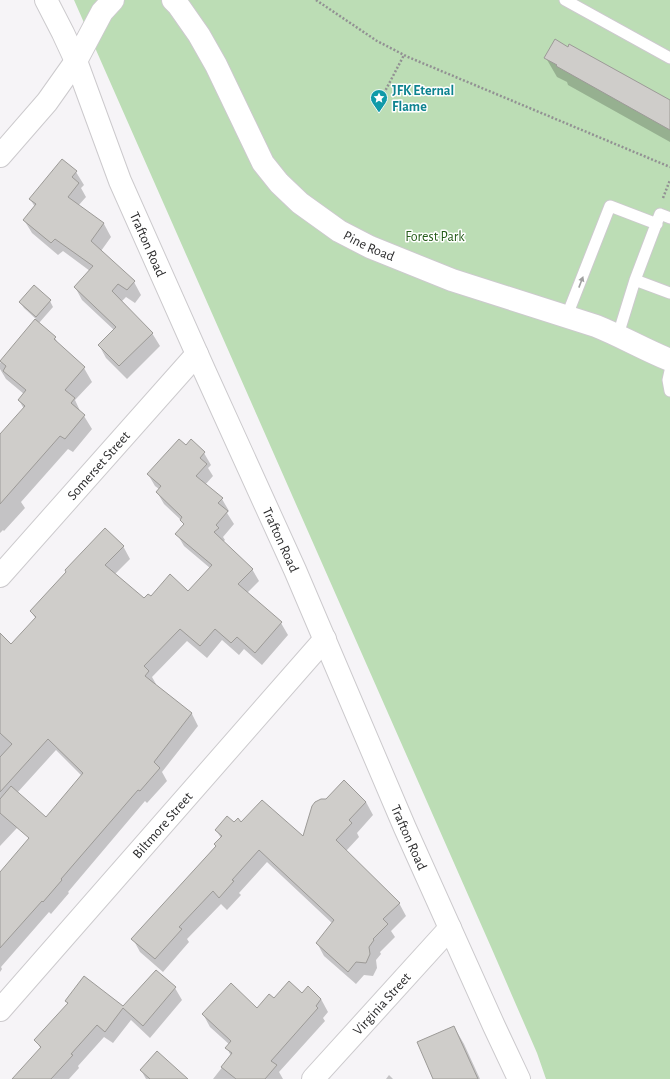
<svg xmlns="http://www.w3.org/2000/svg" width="670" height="1079" font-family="'Alegreya Sans',sans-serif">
  <rect width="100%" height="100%" fill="#f6f4f7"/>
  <!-- green -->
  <path fill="#bcddb5" d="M74,0H670V1079H546L537,1053L491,947Z"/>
  <!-- shadow -->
  <path fill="#0003" d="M546,58L670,102V142L568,85L567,82L557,77Z
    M76,172L84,185L81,188L86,197L78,206L104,224L111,237L101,251L134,282L141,295L135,303L126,297L121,302L152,333L160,346L127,379L106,358L99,345L114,330L82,300L75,287L90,271L63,251L58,255L32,233L24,220L35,207L30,199Z
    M50,301L53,307L39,323L55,338L59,345L84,368L92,382L75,400L81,413L84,416L92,429L73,452L68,449L21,502L25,508L4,531L3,530L0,533V436L24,409L19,400L24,394L6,379L0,369V363L36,319L24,308L20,302Z
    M186,447L204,453L211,465L208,468L213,476L205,485L222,499L229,511L227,513L234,524L223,537L225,540L223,542L252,569L259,581L247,593L281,623L288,635L262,665L244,649L239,655L222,640L207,658L187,641L152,677L156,684L154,685L192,714L198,726L162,772L167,781L147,803L145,801L68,892L69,893L51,914L49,912L1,967L2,969L0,972V877L82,776L56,750L17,793L32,812L0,846V644L12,645L36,619L31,612L123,546L130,559L115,574L144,600L188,592L210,568L184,546L177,534L184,525L182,521L164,504L157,492L159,489L155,486L148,474Z
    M366,802L373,815L357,833L359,837L346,851L399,903L406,916L391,931L395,937L380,952L381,954L376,960L377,968L373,976L364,975L356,984L324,956L317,943L333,924L267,862L239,893L241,895L227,910L221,904L187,939L189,942L163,972L140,952L133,939L216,846L221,838L216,830L234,823H242L303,838Z
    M175,988L182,1000L150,1038L131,1020L113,1043L104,1037L78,1066L79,1068L69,1079H13L41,1049L36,1041L68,1004L66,1001L123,1008Z
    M308,988L321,999L328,1012L323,1018L325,1021L279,1072L283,1079H213L231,1056L227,1048L230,1045L210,1027L203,1014L257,1009L274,999L302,994Z
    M454,1027L464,1044L480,1079H434Z
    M141,1070L186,1079H146Z
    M389,1075L393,1079H386Z"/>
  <!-- building -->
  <path fill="#cfcdca" stroke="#9c9a97" d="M555,39L568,47L569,44L670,100V130L556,66L557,65L544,58Z
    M62,159L77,171L72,177L79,183L68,197L104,223L91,241L135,281L127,290L118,284L112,291L153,333L119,366L98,345L116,327L74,287L93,266L55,239L51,243L23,220L36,204L29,199Z
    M34,285L51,300L36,317L19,302Z
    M35,319L56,337L54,339L85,367L65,390L75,398L71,403L85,415L65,439L60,436L0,504V434L25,406L18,400L26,390L3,371L6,366L0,361Z
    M179,439L186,445L191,439L205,452L200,458L207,464L196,476L223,498L218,503L228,511L216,525L219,528L214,532L253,569L238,584L282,622L255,653L237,637L231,643L215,629L200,646L180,629L144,666L149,671L145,676L192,713L154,762L160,768L140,791L138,790L61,879L62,880L43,902L42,901L0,948V872L29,838L0,813V799L11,786L46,817L83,773L48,739L0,792V757L12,744L0,733V633L11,644L36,617L30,611L66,572L65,570L105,528L124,546L105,565L144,598L148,594L151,596L170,574L188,591L212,565L175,534L184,524L180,520L182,517L156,492L161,486L147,474Z
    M344,780L366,802L349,820L352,823L336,840L400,903L383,919L388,924L373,939L374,940L369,947L370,954L366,963L356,962L348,972L316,943L334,920L259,850L232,880L234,881L219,898L213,891L179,927L182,929L155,959L131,939L216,846L214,844L222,836L215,830L227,816L234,822L238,818L241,822L262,800L303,836L312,806L315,802L321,799H326Z
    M156,970L176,987L143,1026L123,1008L105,1032L97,1025L71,1054L73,1055L51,1079H12L41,1047L34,1040L68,1003L65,1001L84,976L123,1006Z
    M289,981L302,993L308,986L321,999L316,1006L318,1008L271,1061L277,1065L265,1079H236L221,1067L232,1053L225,1048L231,1041L202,1014L231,983L257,1008L269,994L274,998Z
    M454,1026L478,1079H433L417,1042Z
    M157,1051L188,1079H150L140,1070Z"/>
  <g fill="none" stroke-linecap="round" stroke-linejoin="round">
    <defs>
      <path id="service" d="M565,0L670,58
        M635,280L670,293
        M566,318L610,206L657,224
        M618,335L635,280L660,214L670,218
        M670,371L668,380L670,391"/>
      <g id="minor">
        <path id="s1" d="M173,0L178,5L199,35L216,65L263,163L279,183L300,203L339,231L370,247L452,280L596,326C621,336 645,350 670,360"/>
        <path d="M0,156L47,102L76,61L102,12L113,0"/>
        <path id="s2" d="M0,576L197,354"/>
        <path id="s3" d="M0,1010L325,639"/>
        <path id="s4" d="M313,1079L450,928"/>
      </g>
      <g id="tertiary">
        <path id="s5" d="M46,0L63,33L76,61L120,181L205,372L295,570L405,828L494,1026L519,1079"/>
      </g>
    </defs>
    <!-- service casing -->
    <use href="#service" stroke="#cccacd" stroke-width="13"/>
    <!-- minor casing -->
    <use href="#minor" stroke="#cccacd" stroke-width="24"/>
    <!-- tertiary casing -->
    <use href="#tertiary" stroke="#cccacd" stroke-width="24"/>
    <!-- path -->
    <path stroke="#929193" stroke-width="2.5" stroke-dasharray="2 2" stroke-linecap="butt" d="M316,0L377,41L408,57L670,167
      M382,97L404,55
      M663,198L670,180"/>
    <!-- service -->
    <use href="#service" stroke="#fff" stroke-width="11"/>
    <!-- minor -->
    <use href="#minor" stroke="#fff" stroke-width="22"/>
    <!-- tertiary -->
    <use href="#tertiary" stroke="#fff" stroke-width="22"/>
  </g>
  <!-- one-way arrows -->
  <defs><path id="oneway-solid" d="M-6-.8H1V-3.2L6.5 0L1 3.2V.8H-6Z"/></defs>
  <use fill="#a0a0a0" href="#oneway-solid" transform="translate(581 282) rotate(-69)"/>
  <!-- icons -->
  <defs>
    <symbol id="sight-pin" viewBox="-11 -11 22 30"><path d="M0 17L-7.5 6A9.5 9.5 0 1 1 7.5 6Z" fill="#0f9aa8" stroke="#fff"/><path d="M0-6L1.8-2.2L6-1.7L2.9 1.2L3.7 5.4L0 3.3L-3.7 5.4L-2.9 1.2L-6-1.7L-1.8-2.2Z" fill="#fff"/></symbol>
  </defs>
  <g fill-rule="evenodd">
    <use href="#sight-pin" x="369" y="88" width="20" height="27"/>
  </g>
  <g text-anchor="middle" stroke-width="3" stroke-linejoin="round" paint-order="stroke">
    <!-- culture labels -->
    <g font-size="14" font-weight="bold" fill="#0d838f" stroke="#fff" text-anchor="start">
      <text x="392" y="95">JFK Eternal<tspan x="392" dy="16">Flame</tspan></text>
    </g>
    <!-- park labels -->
    <g font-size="14" fill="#245b18" stroke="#fff">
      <text x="435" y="241">Forest Park</text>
    </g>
    <!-- street labels -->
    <g font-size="14" fill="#2b2b2c" stroke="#fff">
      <text dy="5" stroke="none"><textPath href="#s5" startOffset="265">Trafton Road</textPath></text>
      <text dy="5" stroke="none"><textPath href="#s1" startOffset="323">Pine Road</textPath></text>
      <text dy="5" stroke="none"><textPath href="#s2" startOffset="148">Somerset Street</textPath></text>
      <text dy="5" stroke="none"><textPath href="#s5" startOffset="589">Trafton Road</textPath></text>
      <text dy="5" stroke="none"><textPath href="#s3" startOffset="246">Biltmore Street</textPath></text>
      <text dy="5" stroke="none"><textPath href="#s5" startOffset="913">Trafton Road</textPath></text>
      <text dy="5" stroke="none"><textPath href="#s4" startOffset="102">Virginia Street</textPath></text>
    </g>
  </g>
</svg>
